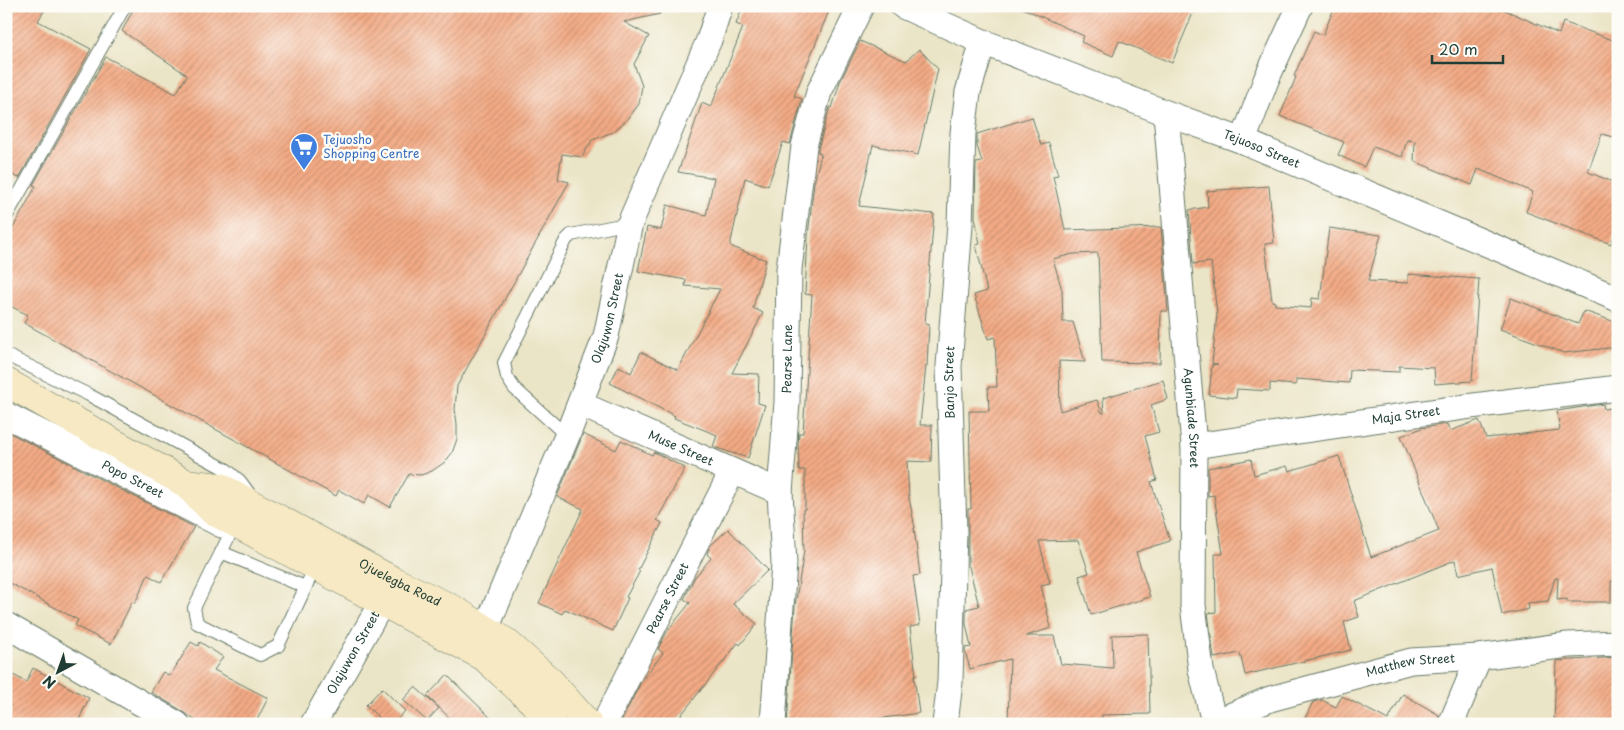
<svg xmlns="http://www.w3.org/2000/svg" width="1624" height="730" font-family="'Playpen Sans',sans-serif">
  <defs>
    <pattern id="building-hatch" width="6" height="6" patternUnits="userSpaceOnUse" patternTransform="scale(1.25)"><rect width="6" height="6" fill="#f4ab85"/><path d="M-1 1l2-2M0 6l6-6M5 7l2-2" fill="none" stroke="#c58c6e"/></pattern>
  </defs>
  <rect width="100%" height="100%" fill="#fdfcf7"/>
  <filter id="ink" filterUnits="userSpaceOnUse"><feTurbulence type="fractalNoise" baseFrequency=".02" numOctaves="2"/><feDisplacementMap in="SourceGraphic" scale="10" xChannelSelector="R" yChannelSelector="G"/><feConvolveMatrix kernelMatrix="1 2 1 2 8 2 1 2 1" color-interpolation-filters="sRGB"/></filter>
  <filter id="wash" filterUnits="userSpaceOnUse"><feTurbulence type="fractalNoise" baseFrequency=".0096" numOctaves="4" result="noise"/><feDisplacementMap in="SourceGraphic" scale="20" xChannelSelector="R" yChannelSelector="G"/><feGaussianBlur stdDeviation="1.12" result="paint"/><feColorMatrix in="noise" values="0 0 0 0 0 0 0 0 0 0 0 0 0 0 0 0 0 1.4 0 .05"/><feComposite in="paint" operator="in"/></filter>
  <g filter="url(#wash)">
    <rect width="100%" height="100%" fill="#ebe5c7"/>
    <g id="blocks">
      <!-- building -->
      <path fill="url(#building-hatch)" d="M6,6H47L38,21L91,49L19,178L6,172Z
        M135,6H659L660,14L624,22L649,36L634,64L642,86L639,104L628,119L613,132L592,140L582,157L562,154L558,179L569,182L457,386L455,409L457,424V439L452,453L445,462L432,471L421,475L409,474L390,507L369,495L364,504L339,490L336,496L24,323L28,315L6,304V241L36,186L33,185L106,57L176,94L187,75L122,31Z
        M743,6H831L794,96L802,99L790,144L783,142L768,186L745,178L730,246L766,260L753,308L763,313L732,373L759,374L758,403L765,405L748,458L713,447L717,435L674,418L675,416L610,383L619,366L631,373L641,352L678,370L720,289L685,286L686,280L638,271L647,227L661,230L667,205L706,215L714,178L678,172L702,103L711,107L743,27L736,24Z
        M1018,6H1196L1172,63L1119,41L1113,56L1081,42L1084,36Z
        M1335,6H1496L1559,34L1563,22L1618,42V138L1602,134L1588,172L1618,184V226L1611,244L1526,212L1533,192L1478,169L1472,185L1414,161L1415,141L1407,140L1402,157L1373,147L1364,167L1338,155L1344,142L1280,116L1296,77L1294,76L1314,31L1323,35Z
        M860,41L906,61L919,49L938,69L918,155L873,145L859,206L934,214L925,324H929L927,366H926L920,425H932L931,462L907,461L909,498L915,528H914L920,575L913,576L920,625L910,627L916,676H914L919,713L842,724H787L795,606L804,551L803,509H805V470H799L798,444L799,433H803L812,295L805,294L808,236L814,183L821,154L818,152V149L830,107L832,108L840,82Z
        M1032,117L1041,145L1049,143L1058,175L1053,176L1065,230L1161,227L1168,311H1161L1160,363L1102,362L1098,253L1073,254L1053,259L1062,290L1063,322H1073L1085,362L1059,361L1060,411L1097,400L1102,413H1104L1103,398L1163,380L1168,399L1151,405L1159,432L1145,436L1157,480L1151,482L1170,541L1136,552L1150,597L1091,615L1079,576L1089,573L1078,540L1039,541L1050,583L1041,585L1051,628L1026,636H1054L1061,664L1113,668L1112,635L1148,634L1150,714L1102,715V724H1008L1010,659L970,669L965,651V648L971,647L966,624V609L979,606L968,563V509H971L969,411H989L988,387H997L995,337L988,339L974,295L987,291L976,245L980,244L975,217L976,163L982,162L977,146V134Z
        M1269,186L1274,243L1265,244L1272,301L1275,302V305L1311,308L1312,298L1320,299L1329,228L1381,235L1368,281L1408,283V274L1479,279L1472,381L1435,384L1434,368L1399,366V372L1350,370L1349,383L1296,379V385L1270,383V391L1237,389L1236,398L1209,395L1212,365L1218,364H1212L1217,314L1211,262L1193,264L1189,210L1208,207L1207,191Z
        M1511,298L1578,324L1584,311L1618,323V347L1564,353L1500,329Z
        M1603,404L1604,409L1618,407V581H1611V602H1567V599L1557,600L1558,578H1555L1548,601L1528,603L1529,609L1502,615L1492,567L1458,575L1455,560L1354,601L1359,617L1344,622L1351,650L1245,675L1240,653L1214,658L1208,613L1216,612L1215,554H1223L1214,495L1208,496V468L1251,459L1254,475L1287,466L1289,471L1339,456L1371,557L1439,531L1401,436L1422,428L1447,424L1450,431L1479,420L1486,438L1560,430L1557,411Z
        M6,431L194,527L161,582L148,575L135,603L132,602L111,644L75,626L78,620L6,581Z
        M583,434L616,450L621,440L652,455L654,452L685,468L657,520L662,523L638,570L640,571L626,597L628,598L613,631L565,609L562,614L539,603L583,509L557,497Z
        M728,529L768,570L733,604L757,624L740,645L738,643L674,724H620L642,680L663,653L658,649L668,630L690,603L684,599L695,577L711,558L707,554L710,546Z
        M191,642L198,646L200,642L223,657L214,670L268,698L255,724H201L190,717L184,712L151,692L163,672L170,676Z
        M1618,657V724H1554L1556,661Z
        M33,668L89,698L77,724H6V671L26,682Z
        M447,675L497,724H456L427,696Z
        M415,687L439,708L427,721L403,700Z
        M382,688L405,711L393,724H385L366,705Z
        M1403,694L1439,715L1437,724H1302L1313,702L1322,700L1336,707L1342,696L1388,720Z"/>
    </g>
  </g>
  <g filter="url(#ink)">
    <use href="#blocks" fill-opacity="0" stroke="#667867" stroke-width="1"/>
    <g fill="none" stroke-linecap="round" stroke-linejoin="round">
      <defs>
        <path id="service" d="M6,217L125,6
          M6,355L89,395L227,470L240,481L251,496
          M567,436L514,388L507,377L504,363L566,240L571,235L630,223
          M232,530L194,608L197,623L260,655L278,646L315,567
          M221,552L305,587"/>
        <g id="minor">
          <path id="s1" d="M903,6L983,42L1166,113L1243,141L1618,299"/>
          <path id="s2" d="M1166,113L1194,446L1193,605L1201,670L1214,722"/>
          <path d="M1243,141L1266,80L1300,6"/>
          <path id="s3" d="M580,404L780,492"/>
          <path id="s4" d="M6,415L222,525"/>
          <path id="s5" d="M1194,446L1472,406L1618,388"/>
          <path d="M6,625L177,724"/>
          <path id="s6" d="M486,629L567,436L606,336L630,223L709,40L720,6"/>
          <path id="s7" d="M313,724L392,585"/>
          <path id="s8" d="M604,724L732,472"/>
          <path id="s9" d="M773,724L784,563L780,492L787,402L789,269L804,146L819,92L861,6"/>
          <path id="s10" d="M945,724L950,682L954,532L949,366L960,225L963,133L968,92L983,42"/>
          <path id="s11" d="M1211,724L1270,699L1411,661L1479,657L1568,645L1618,643"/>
          <path d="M1451,724L1479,657"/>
        </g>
        <g id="secondary">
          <path d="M6,382L185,483L213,511L484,657L533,702L552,724"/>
          <path id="s12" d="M185,483L220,487L394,581L453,609L506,642L550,681L588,724"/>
        </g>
      </defs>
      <!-- service casing -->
      <use href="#service" stroke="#667867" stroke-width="14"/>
      <!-- minor casing -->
      <use href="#minor" stroke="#667867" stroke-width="27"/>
      <!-- secondary casing -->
      <use href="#secondary" stroke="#667867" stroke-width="29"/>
      <!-- service -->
      <use href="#service" stroke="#fff" stroke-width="12"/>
      <!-- minor -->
      <use href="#minor" stroke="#fff" stroke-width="25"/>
      <!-- secondary -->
      <use href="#secondary" stroke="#f6e9c3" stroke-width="28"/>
    </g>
  </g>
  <!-- icons -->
  <defs>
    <symbol id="supermarket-pin" viewBox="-11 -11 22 30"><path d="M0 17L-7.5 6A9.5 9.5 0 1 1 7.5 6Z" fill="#3f7fe0" stroke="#fdfcf7"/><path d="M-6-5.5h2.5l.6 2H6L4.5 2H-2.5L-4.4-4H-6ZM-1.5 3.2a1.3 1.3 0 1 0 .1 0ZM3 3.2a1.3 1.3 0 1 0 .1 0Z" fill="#fff"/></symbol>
  </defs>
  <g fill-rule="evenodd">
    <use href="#supermarket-pin" x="288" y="131" width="32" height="43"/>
  </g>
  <g text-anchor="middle" stroke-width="5" stroke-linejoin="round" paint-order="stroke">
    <!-- shop labels -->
    <g font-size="12" fill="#366cbe" stroke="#fdfcf7" text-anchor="start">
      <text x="323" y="144">Tejuosho<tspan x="323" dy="14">Shopping Centre</tspan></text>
    </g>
    <!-- street labels -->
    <g font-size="12" fill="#1f3d34" stroke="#fdfcf7">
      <text dy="4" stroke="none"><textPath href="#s1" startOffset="386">Tejuoso Street</textPath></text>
      <text dy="4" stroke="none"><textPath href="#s6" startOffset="334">Olajuwon Street</textPath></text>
      <text dy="4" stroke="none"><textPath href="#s9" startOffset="366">Pearse Lane</textPath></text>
      <text dy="4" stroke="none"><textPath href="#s10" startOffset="342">Banjo Street</textPath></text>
      <text dy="4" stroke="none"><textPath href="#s5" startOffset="214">Maja Street</textPath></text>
      <text dy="4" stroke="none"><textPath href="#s2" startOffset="306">Agunbiade Street</textPath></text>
      <text dy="4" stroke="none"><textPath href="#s3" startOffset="110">Muse Street</textPath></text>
      <text dy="4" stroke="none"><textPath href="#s4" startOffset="142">Popo Street</textPath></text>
      <text dy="4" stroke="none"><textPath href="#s12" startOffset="239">Ojuelegba Road</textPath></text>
      <text dy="4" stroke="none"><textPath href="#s8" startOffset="141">Pearse Street</textPath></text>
      <text dy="4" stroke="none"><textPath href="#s7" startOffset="82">Olajuwon Street</textPath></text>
      <text dy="4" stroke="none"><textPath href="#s11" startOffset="209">Matthew Street</textPath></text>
    </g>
  </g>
  <!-- margin -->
  <rect width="1624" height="730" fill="none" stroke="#fdfcf7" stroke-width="25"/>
  <!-- north arrow -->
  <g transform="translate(58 672) rotate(221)" stroke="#fdfcf7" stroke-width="4" paint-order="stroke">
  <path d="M0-4L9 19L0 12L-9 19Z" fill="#1f3d34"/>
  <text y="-8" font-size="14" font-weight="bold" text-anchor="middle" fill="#1f3d34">N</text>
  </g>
  <!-- scale -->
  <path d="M1432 55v8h71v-8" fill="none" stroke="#1f3d34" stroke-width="2.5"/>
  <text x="1439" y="55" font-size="15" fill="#1f3d34" stroke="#fdfcf7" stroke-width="4" paint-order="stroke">20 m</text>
</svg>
